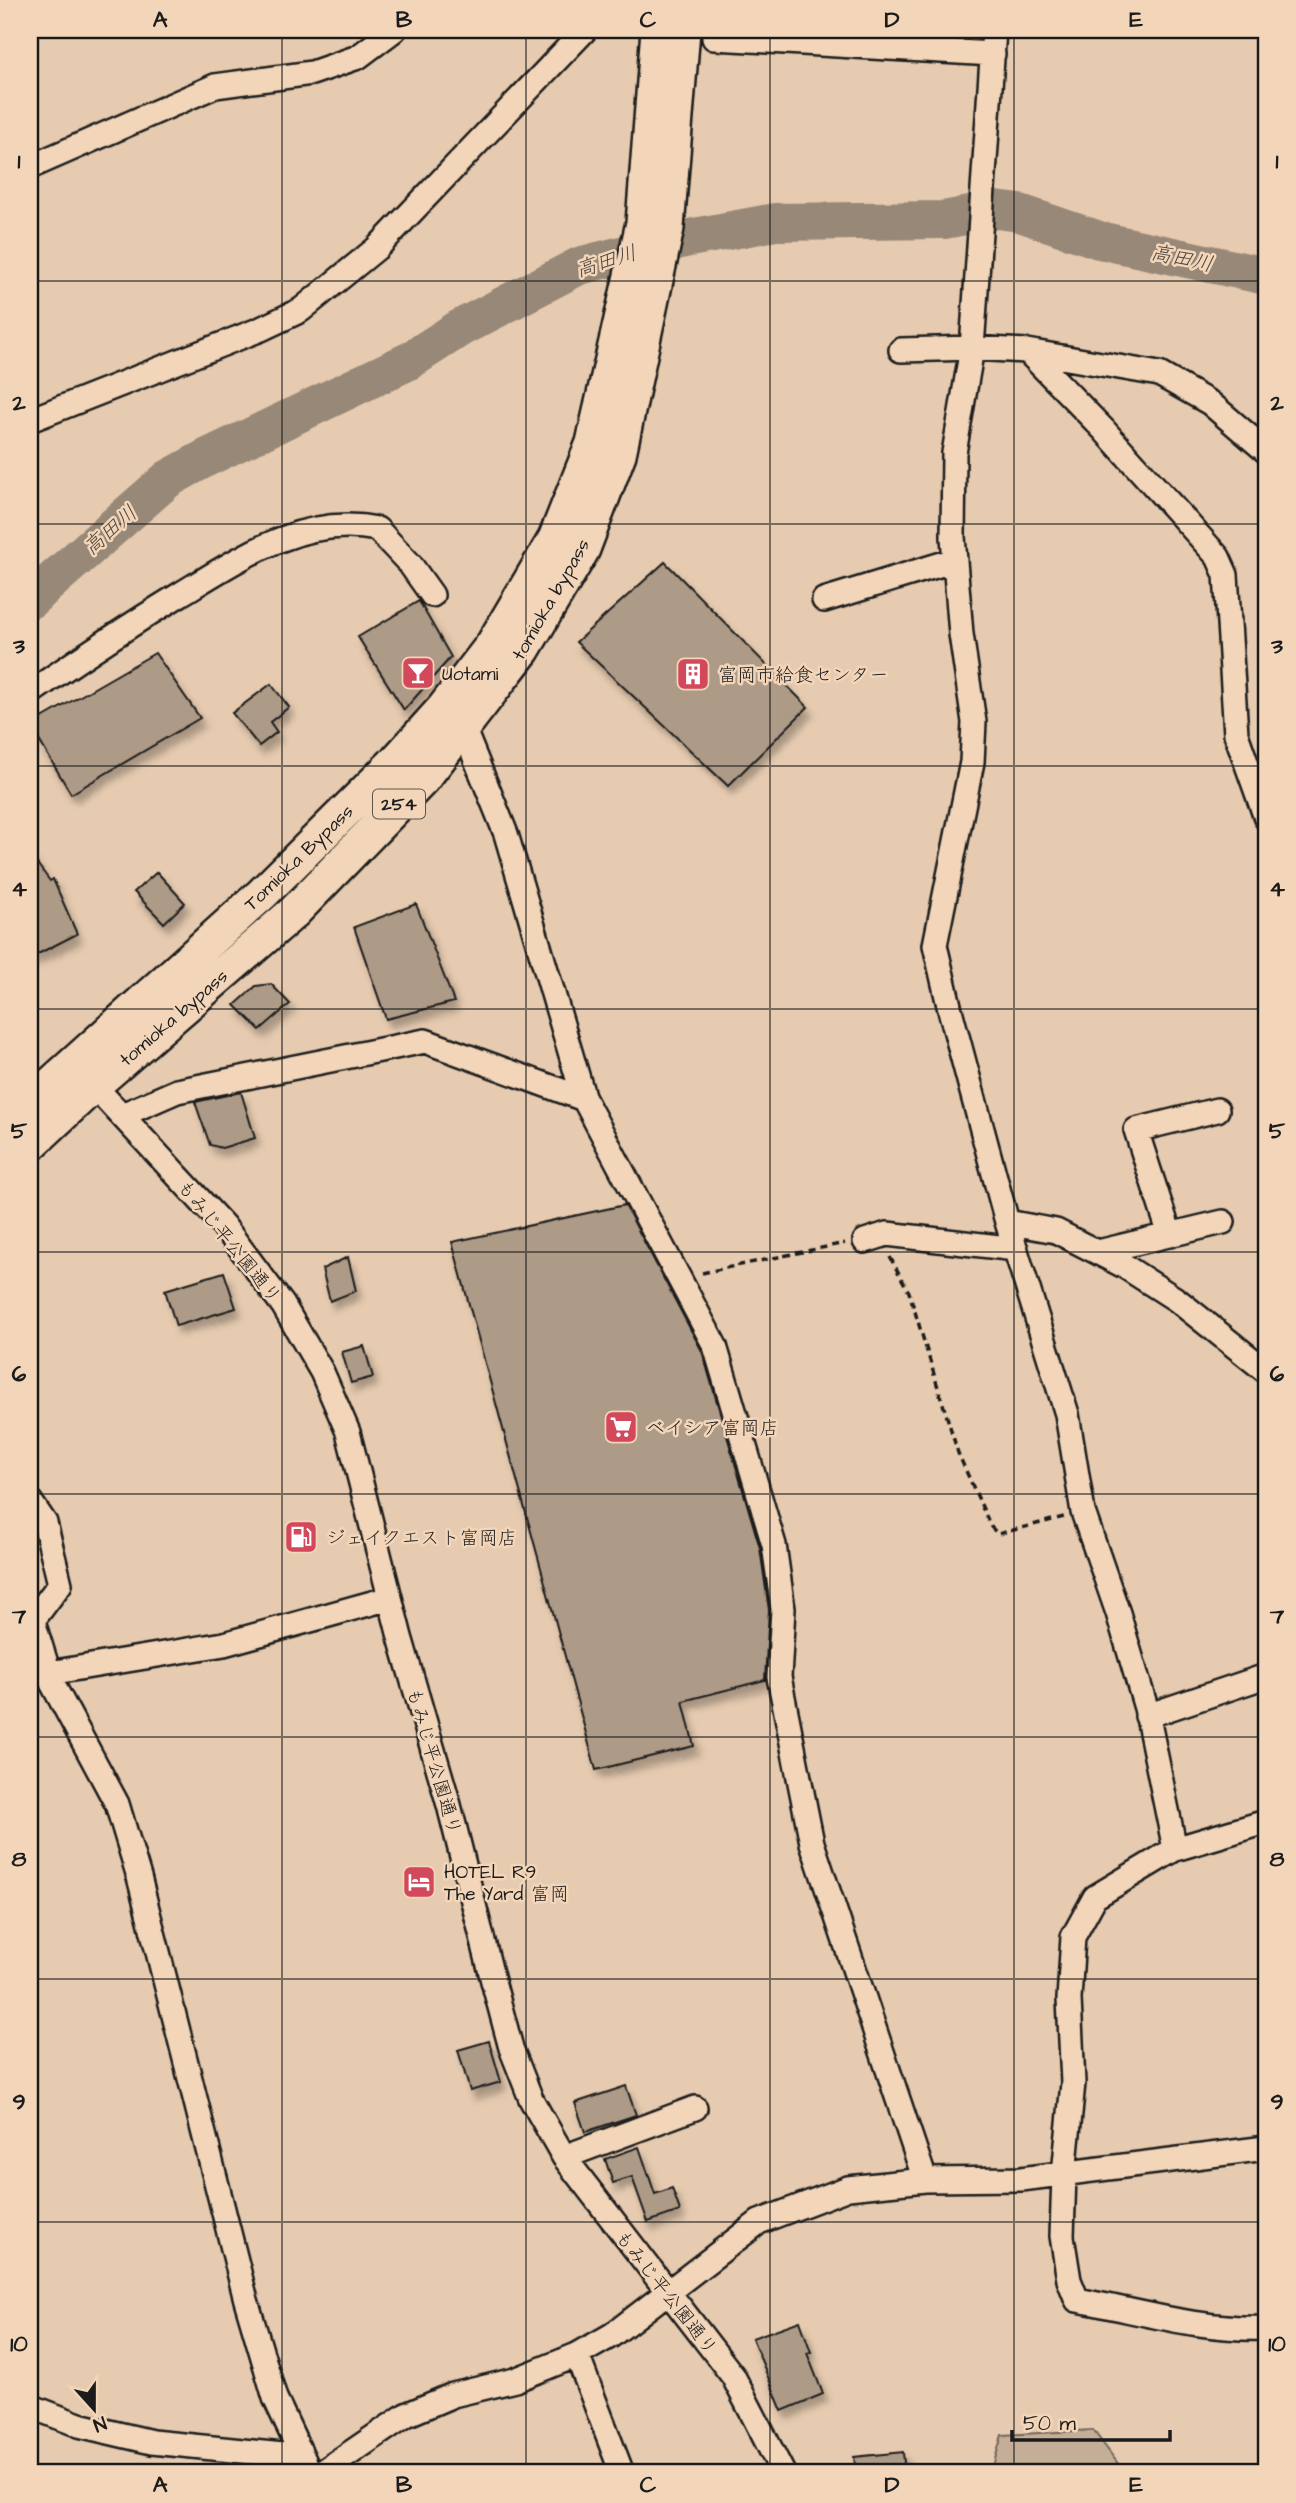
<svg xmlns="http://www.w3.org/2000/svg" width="1296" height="2503" font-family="'Architects Daughter','Klee One',sans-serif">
  <defs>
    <filter id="shadow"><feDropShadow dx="4.5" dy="8" stdDeviation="3.5" flood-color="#0004"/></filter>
  </defs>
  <rect width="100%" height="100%" fill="#e6cbb0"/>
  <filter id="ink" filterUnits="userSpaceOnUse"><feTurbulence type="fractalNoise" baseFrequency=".0143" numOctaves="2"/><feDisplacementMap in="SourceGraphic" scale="14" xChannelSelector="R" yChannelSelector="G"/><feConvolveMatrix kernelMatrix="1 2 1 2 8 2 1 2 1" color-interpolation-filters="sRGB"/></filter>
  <g filter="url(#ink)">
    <!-- green -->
    <path fill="#c4ae97" stroke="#70655a" stroke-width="2" d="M1093,2430L1125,2473H991L1002,2435Z"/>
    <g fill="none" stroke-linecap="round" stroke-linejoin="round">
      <!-- river -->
      <path stroke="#988877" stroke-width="38" d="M30,600L168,479L206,458L409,361L460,328L579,266L684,239L775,222L944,220L996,210L1020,213L1099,240L1266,276"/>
    </g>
    <!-- building -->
    <path fill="#ad9a87" stroke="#1c1c1c" stroke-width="2" filter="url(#shadow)" d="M665,562L808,707L728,786L576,642Z
      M419,601L451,657L404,710L358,637Z
      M155,653L200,718L71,794L30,725Z
      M271,684L289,707L270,722L277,732L259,746L232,713Z
      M30,854L50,881L53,879L77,934L30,958Z
      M157,872L185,903L164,923L134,892Z
      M416,904L454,1002L386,1019L354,927Z
      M271,984L290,1004L260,1030L235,1005L256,986Z
      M241,1092L255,1138L222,1148L210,1145L195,1102Z
      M625,1205L702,1351L760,1548L769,1610L765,1680L683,1701L694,1746L596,1770L452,1242Z
      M348,1257L356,1291L330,1301L322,1269Z
      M224,1272L236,1308L176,1326L165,1290Z
      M364,1346L373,1377L351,1383L342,1352Z
      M489,2041L501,2082L470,2091L458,2050Z
      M626,2086L636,2115L585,2132L575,2103Z
      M639,2147L655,2194L672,2188L680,2211L648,2222L632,2177L613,2183L605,2159Z
      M800,2321L811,2352L807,2353L823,2394L782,2411L752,2338Z
      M903,2452L905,2473H856L854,2457Z"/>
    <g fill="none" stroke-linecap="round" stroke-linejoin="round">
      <defs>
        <path id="minor" d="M714,30V38L993,54
          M994,30L972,348L954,453L953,537L961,634L974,722L972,762L935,945L950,1010L1007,1222L1067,1414L1083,1512L1118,1613L1146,1708L1175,1849
          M30,167L215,86L312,73L358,57L394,30
          M901,350L972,348L1027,351L1159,374L1210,403L1266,451
          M1027,351L1103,429L1218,557L1226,575L1236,734L1266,818
          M30,420L261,329L301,310L377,248L585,30
          M824,600L955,560
          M30,693C79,659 128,626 179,595C239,559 302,514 377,529L410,564L432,595
          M464,730L506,834L584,1099L715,1346L774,1545L783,1609L779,1677L812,1843L925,2180
          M85,1076L223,1225L283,1305L322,1372L348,1432L400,1637L449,1805L493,1981L511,2048L531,2099L564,2157L733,2376L783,2473
          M122,1115L177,1091L425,1041L584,1099
          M1007,1222L1056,1231L1124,1266L1177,1300L1266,1371
          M1170,1235L1136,1130L1217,1110
          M865,1241L887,1234L1016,1249
          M1098,1252L1223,1222
          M30,1501L45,1523L60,1584L33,1620
          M30,1612L52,1683L117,1804L139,1877L246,2300L275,2398L310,2473
          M49,1673L224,1644L390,1598
          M1147,1716L1266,1676
          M1266,1822L1175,1849L1095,1897L1073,1937L1069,1999L1073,2083L1064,2174L1062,2236L1069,2280L1077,2300C1139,2311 1202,2331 1266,2328
          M564,2157L695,2108
          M577,2355L622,2473
          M30,2406L79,2425L152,2442L283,2455L297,2451
          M321,2473L406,2415L453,2395L515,2380L577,2355L612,2335L759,2222L848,2188L925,2180L1021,2179L1266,2148"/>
        <path id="highway" d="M30,1103L262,894L399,758L443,709L493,644L555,539L593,443L643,223L658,30
          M30,1145L93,1086L294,912L423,779L523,650L583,549L619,454L667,228L683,30"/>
      </defs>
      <!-- minor casing -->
      <use href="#minor" stroke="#1c1c1c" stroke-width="28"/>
      <!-- highway casing -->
      <use href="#highway" stroke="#1c1c1c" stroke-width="38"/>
      <!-- path -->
      <path stroke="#1c1c1c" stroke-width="3.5" stroke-dasharray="7 5" stroke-linecap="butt" d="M890,1257L909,1292L958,1453L991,1527L998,1534L1064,1517
        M702,1273L845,1243"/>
      <!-- minor -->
      <use href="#minor" stroke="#f3d6b9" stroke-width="23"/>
      <!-- highway -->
      <use href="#highway" stroke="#f3d6b9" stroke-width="33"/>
    </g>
  </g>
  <!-- grid -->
  <path fill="none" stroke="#1c1c1c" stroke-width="2" stroke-opacity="0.55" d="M282,30V2473M526,30V2473M770,30V2473M1014,30V2473M30,281H1266M30,524H1266M30,766H1266M30,1009H1266M30,1252H1266M30,1494H1266M30,1737H1266M30,1979H1266M30,2222H1266"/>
  <!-- icons -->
  <defs>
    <symbol id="bar-square" viewBox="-11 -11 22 22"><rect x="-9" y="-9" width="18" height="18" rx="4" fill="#d1495b" stroke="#f3d6b9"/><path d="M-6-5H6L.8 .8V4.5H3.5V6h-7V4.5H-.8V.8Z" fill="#fff"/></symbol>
    <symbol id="building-square" viewBox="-11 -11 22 22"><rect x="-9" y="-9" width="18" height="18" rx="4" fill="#d1495b" stroke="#f3d6b9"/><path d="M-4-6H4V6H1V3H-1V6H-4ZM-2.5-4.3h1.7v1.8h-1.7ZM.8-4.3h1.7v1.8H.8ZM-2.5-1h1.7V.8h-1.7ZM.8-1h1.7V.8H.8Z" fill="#fff"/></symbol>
    <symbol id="supermarket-square" viewBox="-11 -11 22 22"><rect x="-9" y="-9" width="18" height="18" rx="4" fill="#d1495b" stroke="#f3d6b9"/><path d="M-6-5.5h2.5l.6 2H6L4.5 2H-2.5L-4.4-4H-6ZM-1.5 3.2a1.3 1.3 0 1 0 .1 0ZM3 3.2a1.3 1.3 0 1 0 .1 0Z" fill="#fff"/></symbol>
    <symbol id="fuel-square" viewBox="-11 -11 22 22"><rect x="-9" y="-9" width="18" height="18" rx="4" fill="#d1495b" stroke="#f3d6b9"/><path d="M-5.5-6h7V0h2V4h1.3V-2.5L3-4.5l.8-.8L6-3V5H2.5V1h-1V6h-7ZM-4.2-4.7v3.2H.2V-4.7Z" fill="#fff"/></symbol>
    <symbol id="hotel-square" viewBox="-11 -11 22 22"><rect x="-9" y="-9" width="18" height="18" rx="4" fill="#d1495b" stroke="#f3d6b9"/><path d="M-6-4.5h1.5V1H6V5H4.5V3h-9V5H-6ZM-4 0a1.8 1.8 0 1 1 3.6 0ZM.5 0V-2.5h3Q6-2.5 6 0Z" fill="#fff"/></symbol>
  </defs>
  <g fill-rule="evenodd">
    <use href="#bar-square" x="399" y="654" width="38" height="38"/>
    <use href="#building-square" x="674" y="655" width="38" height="38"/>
    <use href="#supermarket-square" x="602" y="1408" width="38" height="38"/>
    <use href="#fuel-square" x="282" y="1518" width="38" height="38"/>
    <use href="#hotel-square" x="400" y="1863" width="38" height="38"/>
  </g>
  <g text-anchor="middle" stroke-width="5" stroke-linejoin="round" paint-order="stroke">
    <!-- shield labels -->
    <rect fill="#f3d6b9" stroke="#5c544b" stroke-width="2" x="373" y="789.5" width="52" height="29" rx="5"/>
    <g font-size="18" font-weight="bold" fill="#1c1c1c">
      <text x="399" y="810">254</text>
    </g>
    <!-- street labels -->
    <g font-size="19" fill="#1c1c1c" stroke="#f3d6b9">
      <text transform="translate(550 599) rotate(-60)" y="7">tomioka bypass</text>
      <text transform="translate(298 857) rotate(-44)" y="7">Tomioka Bypass</text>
      <text transform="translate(173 1017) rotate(-41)" y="7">tomioka bypass</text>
      <text transform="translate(230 1241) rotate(51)" y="7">もみじ平公園通り</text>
      <text transform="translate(435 1761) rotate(74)" y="7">もみじ平公園通り</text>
      <text transform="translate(667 2292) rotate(52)" y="7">もみじ平公園通り</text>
    </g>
    <!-- poi labels -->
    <g font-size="19" fill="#1c1c1c" stroke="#f3d6b9" text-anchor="start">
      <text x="442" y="680">Uotami</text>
      <text x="718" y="681">富岡市給食センター</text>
      <text x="646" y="1434">ベイシア富岡店</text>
      <text x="326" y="1544">ジェイクエスト富岡店</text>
      <text x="444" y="1878">HOTEL R9<tspan x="444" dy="22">The Yard 富岡</tspan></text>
    </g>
    <!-- water labels -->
    <g font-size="21" font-style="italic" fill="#4e4740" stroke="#f3d6b9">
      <text transform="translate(1182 258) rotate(12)" y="7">高田川</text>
      <text transform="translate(606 261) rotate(-17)" y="7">高田川</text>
      <text transform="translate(110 530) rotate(-41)" y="7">高田川</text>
    </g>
  </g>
  <!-- margin -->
  <rect width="1296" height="2503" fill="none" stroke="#f3d6b9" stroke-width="77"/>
  <!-- north arrow -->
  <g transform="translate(94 2409) rotate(159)" stroke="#f3d6b9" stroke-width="5" paint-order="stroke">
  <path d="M0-5L12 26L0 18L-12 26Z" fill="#1c1c1c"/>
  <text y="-10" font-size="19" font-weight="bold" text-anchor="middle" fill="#1c1c1c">N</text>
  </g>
  <!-- scale -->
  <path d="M1012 2430v10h158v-10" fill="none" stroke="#1c1c1c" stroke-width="3.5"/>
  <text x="1023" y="2430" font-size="21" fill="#1c1c1c" stroke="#f3d6b9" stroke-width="5" paint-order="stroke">50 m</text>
  <rect x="38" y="38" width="1220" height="2426" fill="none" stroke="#1c1c1c" stroke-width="2.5"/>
  <g font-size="23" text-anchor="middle" font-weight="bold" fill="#1c1c1c">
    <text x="160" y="27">A</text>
    <text x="404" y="27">B</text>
    <text x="648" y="27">C</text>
    <text x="892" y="27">D</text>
    <text x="1136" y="27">E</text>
    <text x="19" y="168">1</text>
    <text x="1277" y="168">1</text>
    <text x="19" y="410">2</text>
    <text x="1277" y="410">2</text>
    <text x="19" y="653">3</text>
    <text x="1277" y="653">3</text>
    <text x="19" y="896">4</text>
    <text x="1277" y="896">4</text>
    <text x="19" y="1138">5</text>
    <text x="1277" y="1138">5</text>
    <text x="19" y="1381">6</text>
    <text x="1277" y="1381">6</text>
    <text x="19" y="1623">7</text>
    <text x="1277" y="1623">7</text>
    <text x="19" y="1866">8</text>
    <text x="1277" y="1866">8</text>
    <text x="19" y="2109">9</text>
    <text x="1277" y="2109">9</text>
    <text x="19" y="2351">10</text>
    <text x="1277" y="2351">10</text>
    <text x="160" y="2492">A</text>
    <text x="404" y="2492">B</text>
    <text x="648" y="2492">C</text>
    <text x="892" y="2492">D</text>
    <text x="1136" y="2492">E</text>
  </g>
</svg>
